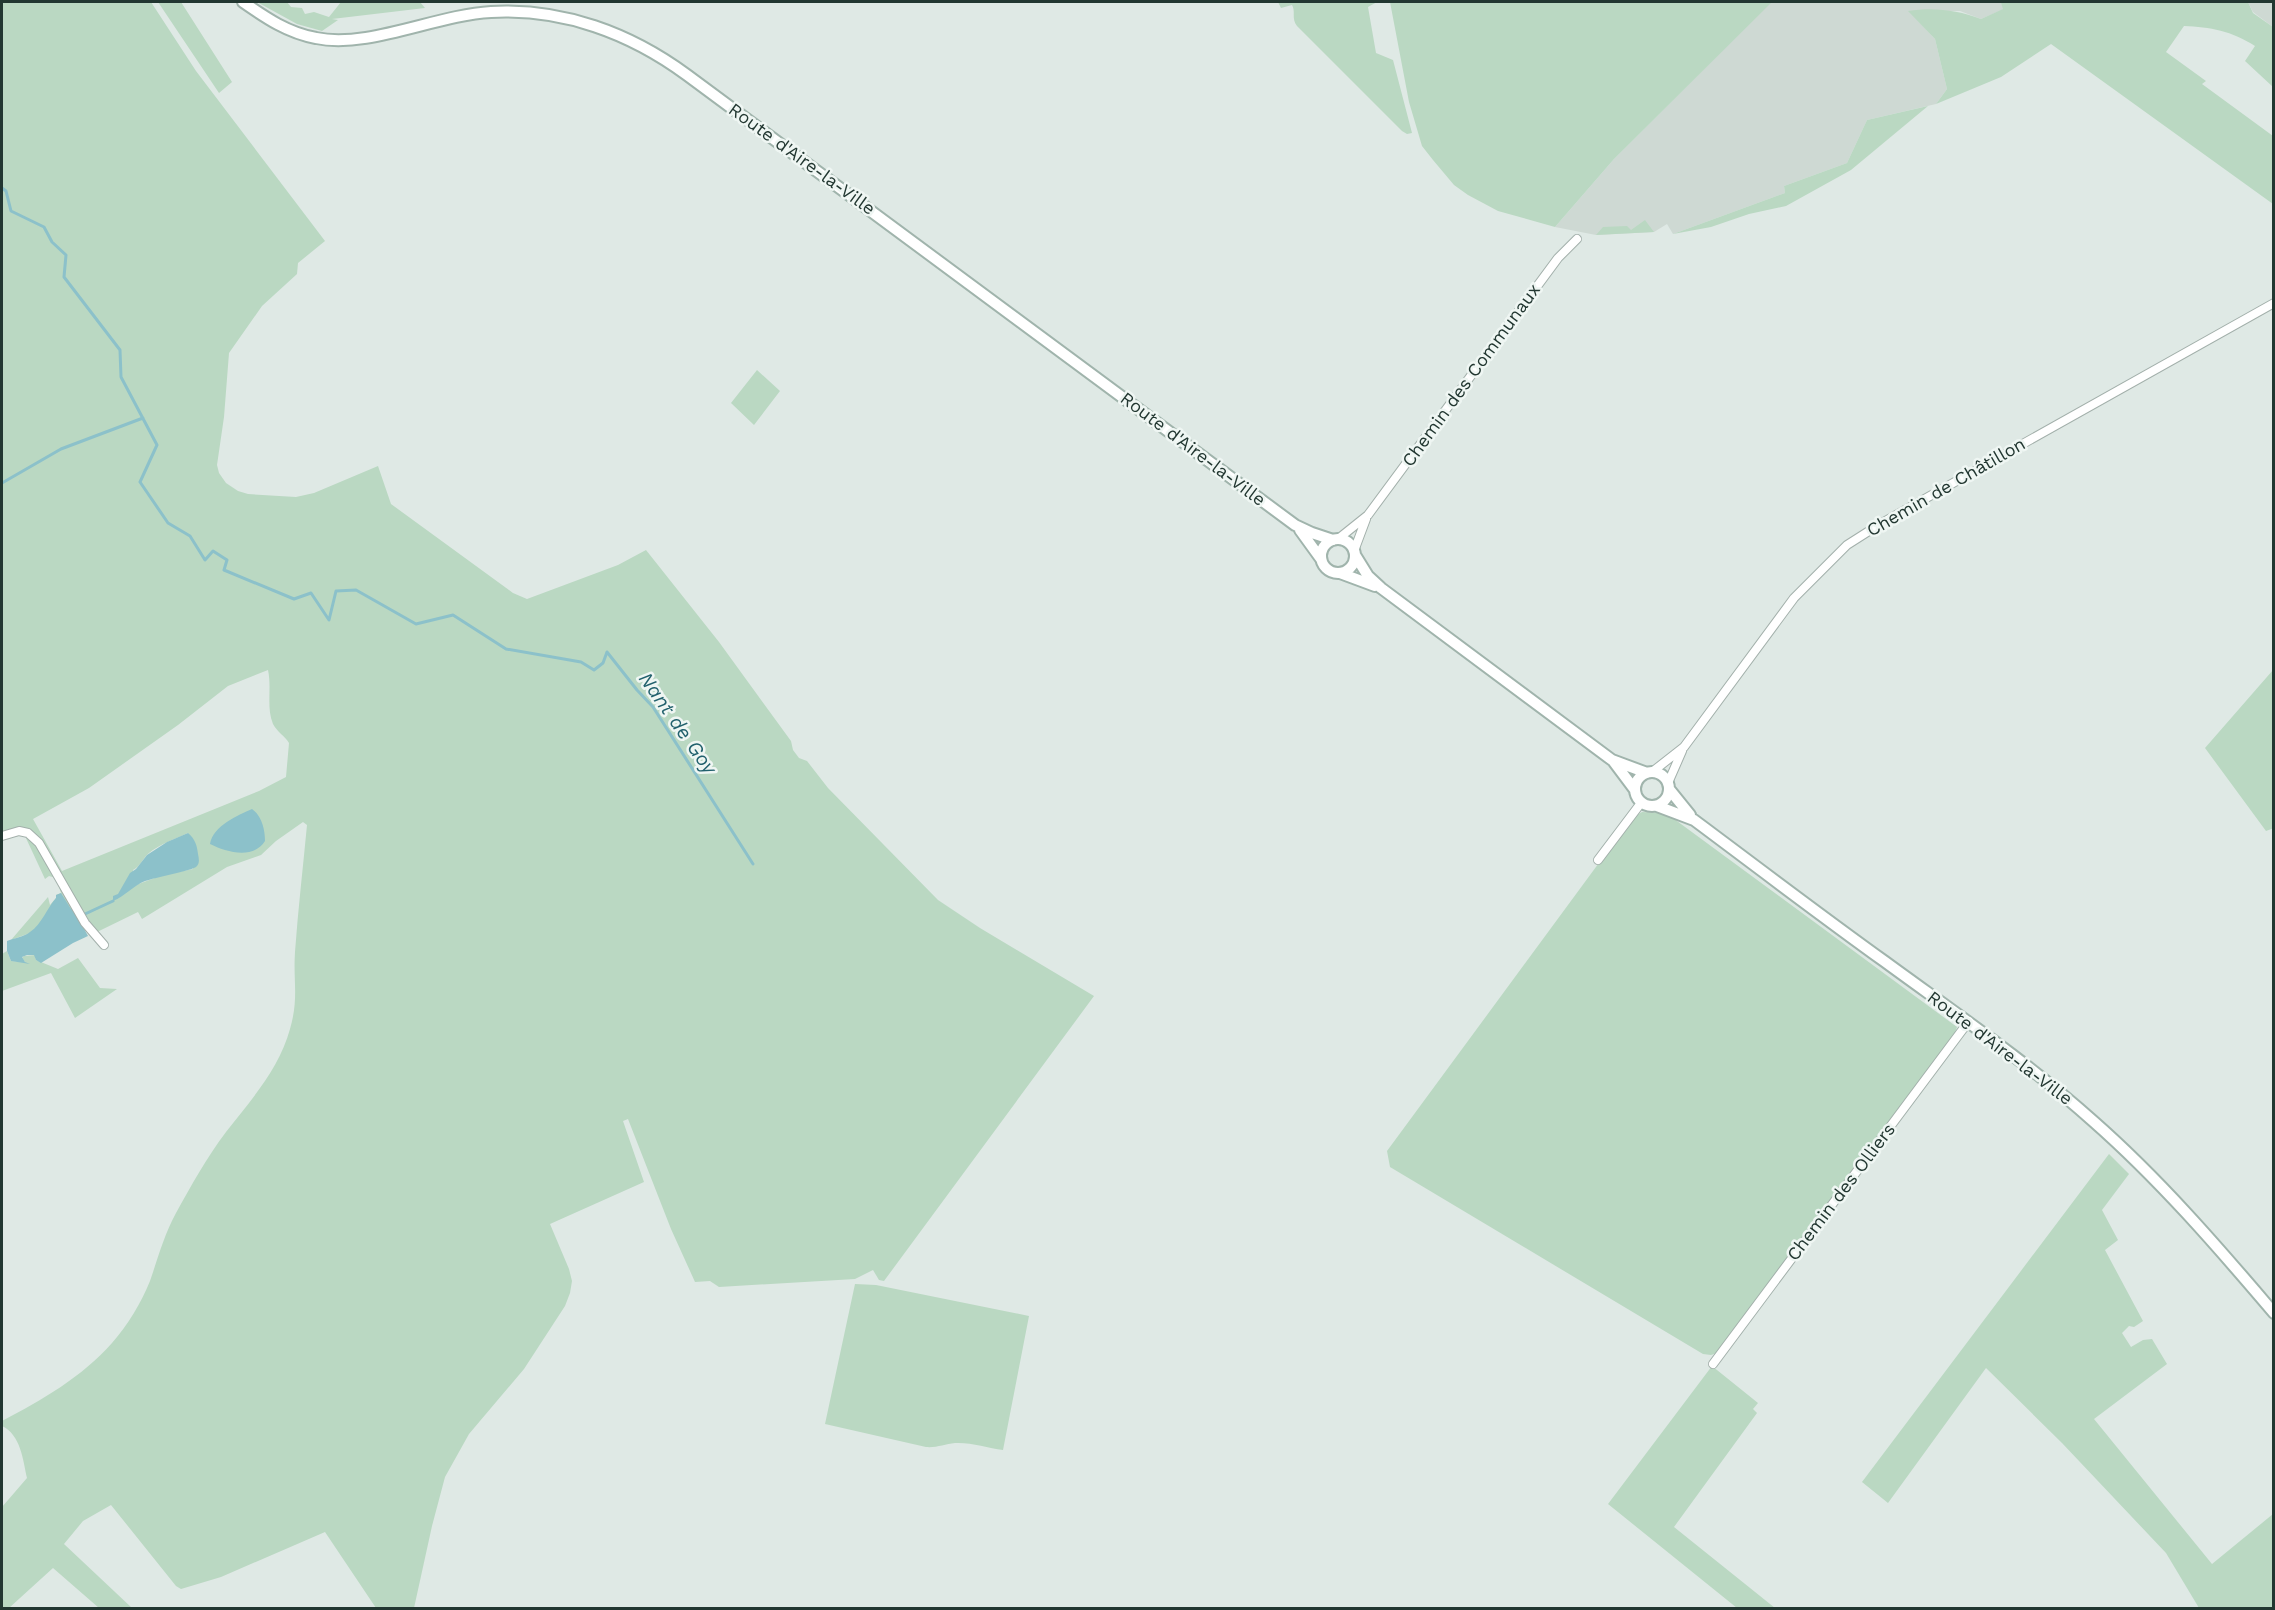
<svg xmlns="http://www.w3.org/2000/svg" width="2275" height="1610" font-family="'Work Sans',sans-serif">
  <rect width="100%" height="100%" fill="#dfe9e5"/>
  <!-- built -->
  <path fill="#ced9d3" d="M1771,2H2003L2001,3L2004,9L1981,19L1960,11H1909L1935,39L1947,89L1936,104L1867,120L1847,163L1784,186L1785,193L1673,234L1667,224L1654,232L1596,235L1555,227L1614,159Z
    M2248,2H2273V27L2253,12Z"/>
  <!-- green -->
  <path fill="#bad8c2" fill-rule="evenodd" d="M2,2H151L196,71L325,241L298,263L297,274L262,306L229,353L224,417L217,465L219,473L226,483L238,491L248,494L296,497L314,493L378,466L391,504L513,593L527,599L618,565L646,550L719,642L791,741L793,750L799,758L807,761L828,788L938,900L980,928L1094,996L884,1281L879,1280L873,1270L855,1279L719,1287L710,1281L695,1282L671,1229L628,1119L623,1121L644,1182L550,1224L569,1269L572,1281L570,1293L565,1306L524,1369L469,1434L445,1477L432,1526L414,1608H376L325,1532L221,1577L181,1589L176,1586L111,1505L83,1521L64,1544L132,1608H99L53,1568L9,1608H2V1507L27,1478C23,1460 21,1435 2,1426V1421C42,1400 82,1377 112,1343C128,1325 141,1303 150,1281C158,1258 164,1235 176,1213C191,1186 207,1157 226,1132C251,1100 279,1069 290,1029C299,998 293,981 295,952C298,910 303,867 307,825L303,822L276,841L261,855L227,867L142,919L138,912L97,932L84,913L11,940L48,897L50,905L56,898V895L61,893L56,878L49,876L45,879L25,836L2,832ZM268,670C272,688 266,707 273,724C277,732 285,736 289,743L286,777L259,791L62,871L33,819L89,788L178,725L228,686ZM188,833L193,869L163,875L133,886V870C140,867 143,858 149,853C160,844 175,839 188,833Z
    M158,2H181L232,82L219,93Z
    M257,2H287L291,7L302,8L305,14L314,12L329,17L341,2H420L425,8L332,19L338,20L322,31L297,24Z
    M1278,2H1377L1368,7L1376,53L1393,60L1412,133L1407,134L1402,131L1297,26C1291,18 1296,12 1292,5L1281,8Z
    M1390,2H1772L1614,159L1555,227L1498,211L1468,195L1454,185L1433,160L1422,146L1409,102Z
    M2003,2H2248L2253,13L2273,27V87L2245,61L2255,46C2232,31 2210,27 2184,26L2166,52L2206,81L2202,84L2273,136V204L2051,44L2001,77L1936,104L1947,89L1935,39L1908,11C1934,7 1957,10 1981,19L2003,9L2001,3Z
    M1928,106L1851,170L1786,206L1749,214L1711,227L1673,234L1785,193L1784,186L1847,163L1867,120Z
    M1645,220L1654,232L1596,235L1603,227L1627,226L1631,230Z
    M757,370L780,391L754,425L731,403Z
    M2273,670L2274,828L2266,831L2205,748Z
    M1642,812L1666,813L1957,1027L1953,1038L1717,1353L1711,1355L1703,1354L1390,1167L1387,1151L1632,818Z
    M7,951L11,961L25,962L22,958L24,956L35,955L36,960L58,969L78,958L100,988L117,989L75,1018L51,973L2,991V954Z
    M2109,1154L2129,1174L2102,1210L2118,1240L2105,1250L2143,1321L2134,1327L2129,1326L2122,1333L2131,1347L2143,1340L2152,1339L2167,1364L2094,1419L2212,1564L2273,1514V1608H2199L2166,1553L2062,1443L1986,1368L1888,1503L1862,1482Z
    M855,1284L876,1285L1029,1316L1003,1450C988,1448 970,1442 955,1443C945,1444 936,1448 926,1447L825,1424Z
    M1712,1366L1758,1403L1753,1409L1757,1413L1674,1527L1775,1608H1737L1608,1504Z"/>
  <!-- water -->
  <path fill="#8cc1ca" d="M252,809C262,816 265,830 265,841C253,860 226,852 210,844C213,826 238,815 252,809Z
    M188,833C195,839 197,845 198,854C199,859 200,864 196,867C193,870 154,878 145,881C133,886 125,896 113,901V896L118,894L130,873L136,869L147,855L167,842Z
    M61,893L71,909L86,915L81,923L88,936L73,943L41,963L36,960L34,955H27L22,957L25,962L30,964L11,961L7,951V941C14,938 24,937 30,932C42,924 47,908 56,898V895Z"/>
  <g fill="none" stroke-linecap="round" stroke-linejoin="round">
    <!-- stream -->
    <path stroke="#8cc1ca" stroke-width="3" d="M2,188L6,191L11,211L44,227L52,242L66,255L64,277L120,350L121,377L157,445L140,482L168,523L190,536L205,560L213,551L227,560L224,570L294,599L311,593L329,620L336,591L356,590L416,624L453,615L506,649L581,662L594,670L603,663L607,652L637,690L653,707L753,864
      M2,483L61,449L143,418
      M85,914L113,901"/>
    <defs>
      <path id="street" d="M1338,539L1368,515L1558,258L1577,239
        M1354,551L1366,519
        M1652,772L1684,747L1794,598L1847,545L1880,524L2274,303
        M1668,783L1682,751
        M2,836L19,831L28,833L39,843L85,923L104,945
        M1598,860L1641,803
        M1713,1364L1969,1021"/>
      <path id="secondary" d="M243,2C266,18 288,33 316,38C368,49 436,15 491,12C563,8 630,33 687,75L1295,525L1312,533L1333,540
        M1300,530L1321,559
        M1321 556a17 17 0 1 1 34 0a17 17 0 1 1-34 0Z
        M1355,555L1368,576L1381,588L1612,760L1647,773
        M1340,573L1375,586
        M1614,762L1635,790
        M1635 789a17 17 0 1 1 34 0a17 17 0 1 1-34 0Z
        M1669,789L1690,815
        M1657,806L1694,820C1757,867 1820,915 1884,961C1955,1013 2027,1062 2093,1121C2159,1179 2217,1246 2274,1313"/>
    </defs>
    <!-- street casing -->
    <use href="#street" stroke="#a3b0ab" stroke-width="10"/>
    <!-- secondary casing -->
    <use href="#secondary" stroke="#a0b4ac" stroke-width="14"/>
    <!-- street -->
    <use href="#street" stroke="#fff" stroke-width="8"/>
    <!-- secondary -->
    <use href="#secondary" stroke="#fff" stroke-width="10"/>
  </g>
  <g text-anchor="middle" stroke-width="5" stroke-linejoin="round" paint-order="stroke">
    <!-- street labels -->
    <g font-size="18" fill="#223731" stroke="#eff6f3">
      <text transform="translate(802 159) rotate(36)" y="6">Route d'Aire-la-Ville</text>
      <text transform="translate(1471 375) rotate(-54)" y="6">Chemin des Communaux</text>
      <text transform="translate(1193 449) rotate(37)" y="6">Route d'Aire-la-Ville</text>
      <text transform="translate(1946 487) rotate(-30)" y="6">Chemin de Châtillon</text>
      <text transform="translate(2000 1048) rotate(37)" y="6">Route d'Aire-la-Ville</text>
      <text transform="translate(1841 1192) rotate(-53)" y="6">Chemin des Olliers</text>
    </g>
    <!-- water labels -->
    <g font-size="20" font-style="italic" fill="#22616d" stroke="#eff6f3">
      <text transform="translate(678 723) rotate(55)" y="7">Nant de Goy</text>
    </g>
  </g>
  <!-- border -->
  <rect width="2275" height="1610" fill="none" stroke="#223731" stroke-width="6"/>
</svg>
